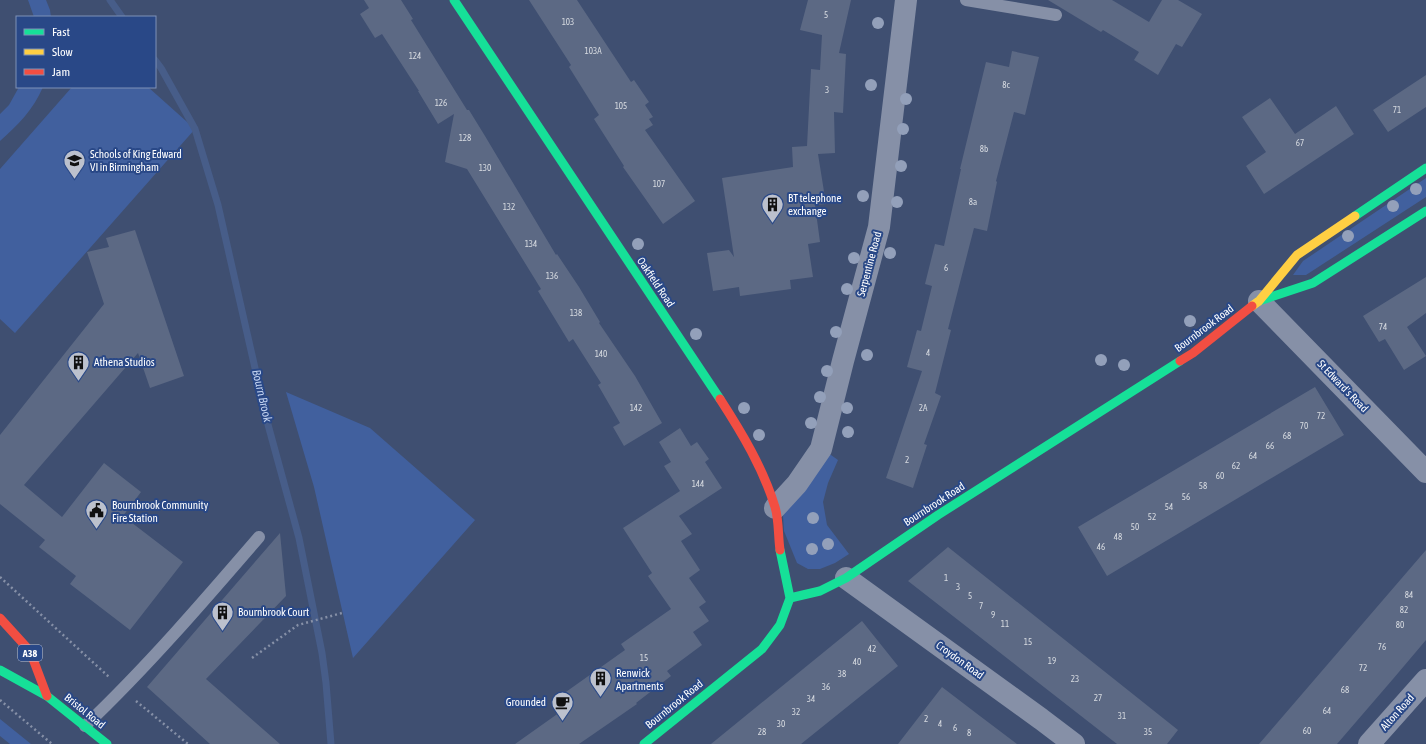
<svg xmlns="http://www.w3.org/2000/svg" width="1426" height="744" font-family="'Asap Condensed',sans-serif">
  <rect width="100%" height="100%" fill="#3f4f71"/>
  <!-- green -->
  <path fill="#41609e" d="M28,0H46L50,10L51,17H34Z
    M19,87H43C33,110 18,125 0,141V114L9,105Z
    M72,87H148L195,129L15,333L0,319V169Z
    M1426,178V197L1306,275H1293L1303,261Z
    M286,392L370,428L475,520L353,658L314,487Z
    M824,450L838,460L828,483L823,502L827,525L849,554L835,563L820,569H808L797,563L784,531L783,516Z
    M0,719L31,744H10L0,736Z"/>
  <g fill="none" stroke-linecap="round" stroke-linejoin="round">
    <!-- stream -->
    <path stroke="#475d89" stroke-width="7" d="M110,0L122,17
      M155,60L161,68L195,129L218,205L267,421L299,538L322,653L326,683L331,744"/>
  </g>
  <!-- building -->
  <path fill="#5c6984" d="M364,0H401L413,19L411,20L467,110H469L485,136L556,255L557,254L579,287L600,322L599,323L635,376L662,423L624,446L613,427L620,423L598,385L601,383L573,339L569,342L538,291L541,289L467,169L445,162L454,114L438,124L418,91H419L382,34L375,38L360,14L369,8Z
    M529,0H577L631,82L634,80L649,102L645,105L653,117L649,119L653,125L645,130L695,201L663,224L623,167L624,166L594,119L599,115L569,67L571,65Z
    M808,0H851L839,53L846,54L843,113L834,112L835,153L818,154L826,204L815,205L820,242L808,244L813,277L790,280L791,289L740,296L739,287L713,291L707,253L729,250L734,257L722,178L793,167L792,147L807,146L811,69L820,70L822,35L800,30Z
    M1048,0H1112L1149,22L1162,0H1178L1202,14L1182,47L1176,44L1158,75L1134,60L1139,52L1103,30L1101,32Z
    M1012,51L1039,57L1025,115L1014,112L996,181L997,182L987,231L974,228L948,329L951,330L935,393L941,396L924,444L927,445L913,488L886,478L922,371L907,367L917,330L921,331L932,286L925,284L935,244L944,246L961,169H960L986,62L1009,67Z
    M1426,75V107L1388,132L1373,110Z
    M1270,98L1295,134L1336,106L1354,134L1264,194L1246,166L1266,152L1242,117Z
    M135,230L184,376L150,388L138,353L24,485L62,517L104,463L141,492L123,516L183,562L130,630L70,584L76,576L39,547L45,540L0,504V435L104,304L87,252L109,247L106,238Z
    M1426,277V313L1407,327L1426,356L1404,370L1385,339L1379,342L1363,316Z
    M1315,387L1344,435L1107,576L1078,527Z
    M680,428L691,446L697,442L709,459L705,462L722,488L679,516L692,534L681,541L700,570L689,578L706,602L699,607L709,621L693,632L702,645L667,671L671,676L636,703L637,704L579,744H515L570,705L563,694L625,650L621,644L671,609L648,576L652,573L623,528L680,491L664,466L671,462L659,442Z
    M280,533L286,596L206,679L280,744H210L147,687Z
    M948,547L1178,730L1167,744H1117L908,581Z
    M1426,550V640L1393,679L1337,744H1259Z
    M862,621L898,666L801,744H711Z
    M942,687L976,713L1017,744H898Z"/>
  <g fill="none" stroke-linecap="round" stroke-linejoin="round">
    <!-- path -->
    <path stroke="#8690a7" stroke-width="2.5" stroke-dasharray="2 3" stroke-linecap="butt" d="M0,577L109,677
      M252,658L298,625L342,613
      M0,700L52,744
      M136,701L188,744"/>
    <!-- lane -->
    <path stroke="#8690a7" stroke-width="12" d="M966,0L1056,15
      M85,726C147,667 203,602 259,537"/>
    <!-- street -->
    <path stroke="#8690a7" stroke-width="22" d="M1259,301L1426,472
      M775,508L797,484L821,449L843,361L879,227L906,0
      M846,578L1041,719L1074,744
      M1369,744L1426,680"/>
    <!-- fast -->
    <path stroke="#16e098" stroke-width="9" d="M454,0L720,399
      M1355,216L1426,168
      M1259,301L1313,283L1426,211
      M790,598L820,591L846,578L938,515L1180,361
      M0,670L47,696L107,744
      M644,744L762,649L780,625L790,598L780,550"/>
    <!-- slow -->
    <path stroke="#ffcf43" stroke-width="9" d="M1252,306L1259,301L1297,255L1355,216"/>
    <!-- jam -->
    <path stroke="#f24e42" stroke-width="9" d="M1180,361L1193,353L1252,306
      M720,399C742,433 763,468 775,507C779,520 778,536 780,550
      M0,618L30,651L47,696"/>
  </g>
  <!-- trees -->
  <g fill="#93a0ba">
    <circle cx="878" cy="23" r="6"/>
    <circle cx="871" cy="85" r="6"/>
    <circle cx="906" cy="99" r="6"/>
    <circle cx="903" cy="129" r="6"/>
    <circle cx="901" cy="166" r="6"/>
    <circle cx="1416" cy="189" r="6"/>
    <circle cx="863" cy="196" r="6"/>
    <circle cx="897" cy="202" r="6"/>
    <circle cx="1393" cy="206" r="6"/>
    <circle cx="1348" cy="236" r="6"/>
    <circle cx="638" cy="244" r="6"/>
    <circle cx="890" cy="253" r="6"/>
    <circle cx="854" cy="258" r="6"/>
    <circle cx="847" cy="289" r="6"/>
    <circle cx="1190" cy="321" r="6"/>
    <circle cx="836" cy="332" r="6"/>
    <circle cx="696" cy="334" r="6"/>
    <circle cx="867" cy="355" r="6"/>
    <circle cx="1101" cy="360" r="6"/>
    <circle cx="1124" cy="365" r="6"/>
    <circle cx="827" cy="371" r="6"/>
    <circle cx="820" cy="397" r="6"/>
    <circle cx="744" cy="408" r="6"/>
    <circle cx="847" cy="408" r="6"/>
    <circle cx="811" cy="423" r="6"/>
    <circle cx="848" cy="432" r="6"/>
    <circle cx="759" cy="435" r="6"/>
    <circle cx="813" cy="518" r="6"/>
    <circle cx="828" cy="544" r="6"/>
    <circle cx="812" cy="549" r="6"/>
  </g>
  <!-- icons -->
  <defs>
    <symbol id="school-pin" viewBox="-11 -11 22 30"><path d="M0 17L-7.5 6A9.5 9.5 0 1 1 7.5 6Z" fill="#bcc1cd" stroke="#294887"/><path d="M0-5L7-2L0 1L-7-2ZM-4 1L0 2.5L4 1V4Q0 6-4 4Z" fill="#111"/></symbol>
    <symbol id="building-pin" viewBox="-11 -11 22 30"><path d="M0 17L-7.5 6A9.5 9.5 0 1 1 7.5 6Z" fill="#bcc1cd" stroke="#294887"/><path d="M-4-6H4V6H1V3H-1V6H-4ZM-2.5-4.3h1.7v1.8h-1.7ZM.8-4.3h1.7v1.8H.8ZM-2.5-1h1.7V.8h-1.7ZM.8-1h1.7V.8H.8Z" fill="#111"/></symbol>
    <symbol id="civic-pin" viewBox="-11 -11 22 30"><path d="M0 17L-7.5 6A9.5 9.5 0 1 1 7.5 6Z" fill="#bcc1cd" stroke="#294887"/><path d="M-.6-6.5H3V-4.5H.6V-3L4-1V1h2V6H-6V1h2V-1L-.6-3ZM-1.2 2.5V6h2.4V2.5Z" fill="#111"/></symbol>
    <symbol id="cafe-pin" viewBox="-11 -11 22 30"><path d="M0 17L-7.5 6A9.5 9.5 0 1 1 7.5 6Z" fill="#bcc1cd" stroke="#294887"/><path d="M-5.5-4.5H6V0H3Q3 3.5 0 3.5H-2.5Q-5.5 3.5-5.5 0ZM3-3.2v2h1.7v-2ZM-6 4.5H4V6H-6Z" fill="#111"/></symbol>
  </defs>
  <g fill-rule="evenodd">
    <use href="#school-pin" x="62" y="148" width="25" height="34"/>
    <use href="#building-pin" x="760" y="192" width="25" height="34"/>
    <use href="#building-pin" x="66" y="350" width="25" height="34"/>
    <use href="#civic-pin" x="84" y="498" width="25" height="34"/>
    <use href="#building-pin" x="210" y="600" width="25" height="34"/>
    <use href="#building-pin" x="588" y="666" width="25" height="34"/>
    <use href="#cafe-pin" x="550" y="690" width="25" height="34"/>
  </g>
  <g text-anchor="middle" stroke-width="4" stroke-linejoin="round" paint-order="stroke">
    <!-- number labels -->
    <g font-size="9" fill="#d6dae0">
      <text x="826" y="18">5</text>
      <text x="568" y="25">103</text>
      <text x="593" y="54">103A</text>
      <text x="415" y="59">124</text>
      <text x="1006" y="88">8c</text>
      <text x="827" y="93">3</text>
      <text x="441" y="106">126</text>
      <text x="621" y="109">105</text>
      <text x="1397" y="113">71</text>
      <text x="465" y="141">128</text>
      <text x="1300" y="146">67</text>
      <text x="984" y="152">8b</text>
      <text x="485" y="171">130</text>
      <text x="659" y="187">107</text>
      <text x="973" y="205">8a</text>
      <text x="509" y="210">132</text>
      <text x="531" y="247">134</text>
      <text x="946" y="271">6</text>
      <text x="552" y="279">136</text>
      <text x="576" y="316">138</text>
      <text x="1383" y="330">74</text>
      <text x="928" y="356">4</text>
      <text x="601" y="357">140</text>
      <text x="636" y="411">142</text>
      <text x="923" y="411">2A</text>
      <text x="1321" y="419">72</text>
      <text x="1304" y="429">70</text>
      <text x="1287" y="439">68</text>
      <text x="1270" y="449">66</text>
      <text x="1253" y="459">64</text>
      <text x="907" y="463">2</text>
      <text x="1236" y="469">62</text>
      <text x="1220" y="479">60</text>
      <text x="698" y="487">144</text>
      <text x="1203" y="489">58</text>
      <text x="1186" y="500">56</text>
      <text x="1169" y="510">54</text>
      <text x="1152" y="520">52</text>
      <text x="1135" y="530">50</text>
      <text x="1118" y="540">48</text>
      <text x="1101" y="550">46</text>
      <text x="946" y="581">1</text>
      <text x="958" y="590">3</text>
      <text x="1409" y="598">84</text>
      <text x="970" y="599">5</text>
      <text x="981" y="609">7</text>
      <text x="1404" y="613">82</text>
      <text x="993" y="618">9</text>
      <text x="1005" y="627">11</text>
      <text x="1400" y="628">80</text>
      <text x="1028" y="645">15</text>
      <text x="1382" y="650">76</text>
      <text x="872" y="652">42</text>
      <text x="644" y="661">15</text>
      <text x="1052" y="664">19</text>
      <text x="857" y="665">40</text>
      <text x="1363" y="671">72</text>
      <text x="842" y="677">38</text>
      <text x="1075" y="682">23</text>
      <text x="826" y="690">36</text>
      <text x="1345" y="693">68</text>
      <text x="1098" y="701">27</text>
      <text x="811" y="702">34</text>
      <text x="1327" y="714">64</text>
      <text x="796" y="715">32</text>
      <text x="1122" y="719">31</text>
      <text x="926" y="722">2</text>
      <text x="781" y="727">30</text>
      <text x="940" y="727">4</text>
      <text x="955" y="731">6</text>
      <text x="1307" y="734">60</text>
      <text x="762" y="735">28</text>
      <text x="1148" y="735">35</text>
      <text x="969" y="736">8</text>
    </g>
    <!-- shield labels -->
    <rect fill="#294887" stroke="#bfc8db" stroke-width="1" x="18" y="645" width="24" height="16" rx="3"/>
    <g font-size="10" font-weight="bold" fill="#fff">
      <text x="30" y="657">A38</text>
    </g>
    <!-- poi labels -->
    <g font-size="11" fill="#fff" stroke="#294887" text-anchor="start">
      <text x="90" y="158">Schools of King Edward<tspan x="90" dy="13">VI in Birmingham</tspan></text>
      <text x="788" y="202">BT telephone<tspan x="788" dy="13">exchange</tspan></text>
      <text x="94" y="366">Athena Studios</text>
      <text x="112" y="509">Bournbrook Community<tspan x="112" dy="13">Fire Station</tspan></text>
      <text x="238" y="616">Bournbrook Court</text>
      <text x="616" y="677">Renwick<tspan x="616" dy="13">Apartments</tspan></text>
      <text x="546" y="706" text-anchor="end">Grounded</text>
    </g>
    <!-- street labels -->
    <g font-size="11" fill="#fff" stroke="#294887">
      <text transform="translate(869 264) rotate(-75)" y="4">Serpentine Road</text>
      <text transform="translate(656 282) rotate(56)" y="4">Oakfield Road</text>
      <text transform="translate(1204 328) rotate(-37)" y="4">Bournbrook Road</text>
      <text transform="translate(1343 386) rotate(46)" y="4">St Edward's Road</text>
      <text transform="translate(934 504) rotate(-33)" y="4">Bournbrook Road</text>
      <text transform="translate(960 660) rotate(36)" y="4">Croydon Road</text>
      <text transform="translate(674 704) rotate(-39)" y="4">Bournbrook Road</text>
      <text transform="translate(85 711) rotate(39)" y="4">Bristol Road</text>
      <text transform="translate(1397 712) rotate(-48)" y="4">Alton Road</text>
    </g>
    <!-- water labels -->
    <g font-size="12" font-style="italic" fill="#c1d1ef" stroke="#294887">
      <text transform="translate(262 396) rotate(77)" y="4">Bourn Brook</text>
    </g>
  </g>
  <!-- legend -->
  <rect x="16" y="16" width="140" height="72" fill="#294887" stroke="#7f91b7"/>
  <rect x="24" y="29" width="20" height="6" fill="#16e098" stroke="#7f91b7"/>
  <text x="52" y="36" font-size="12" fill="#ffffff">Fast</text>
  <rect x="24" y="49" width="20" height="6" fill="#ffcf43" stroke="#7f91b7"/>
  <text x="52" y="56" font-size="12" fill="#ffffff">Slow</text>
  <rect x="24" y="69" width="20" height="6" fill="#f24e42" stroke="#7f91b7"/>
  <text x="52" y="76" font-size="12" fill="#ffffff">Jam</text>
</svg>
